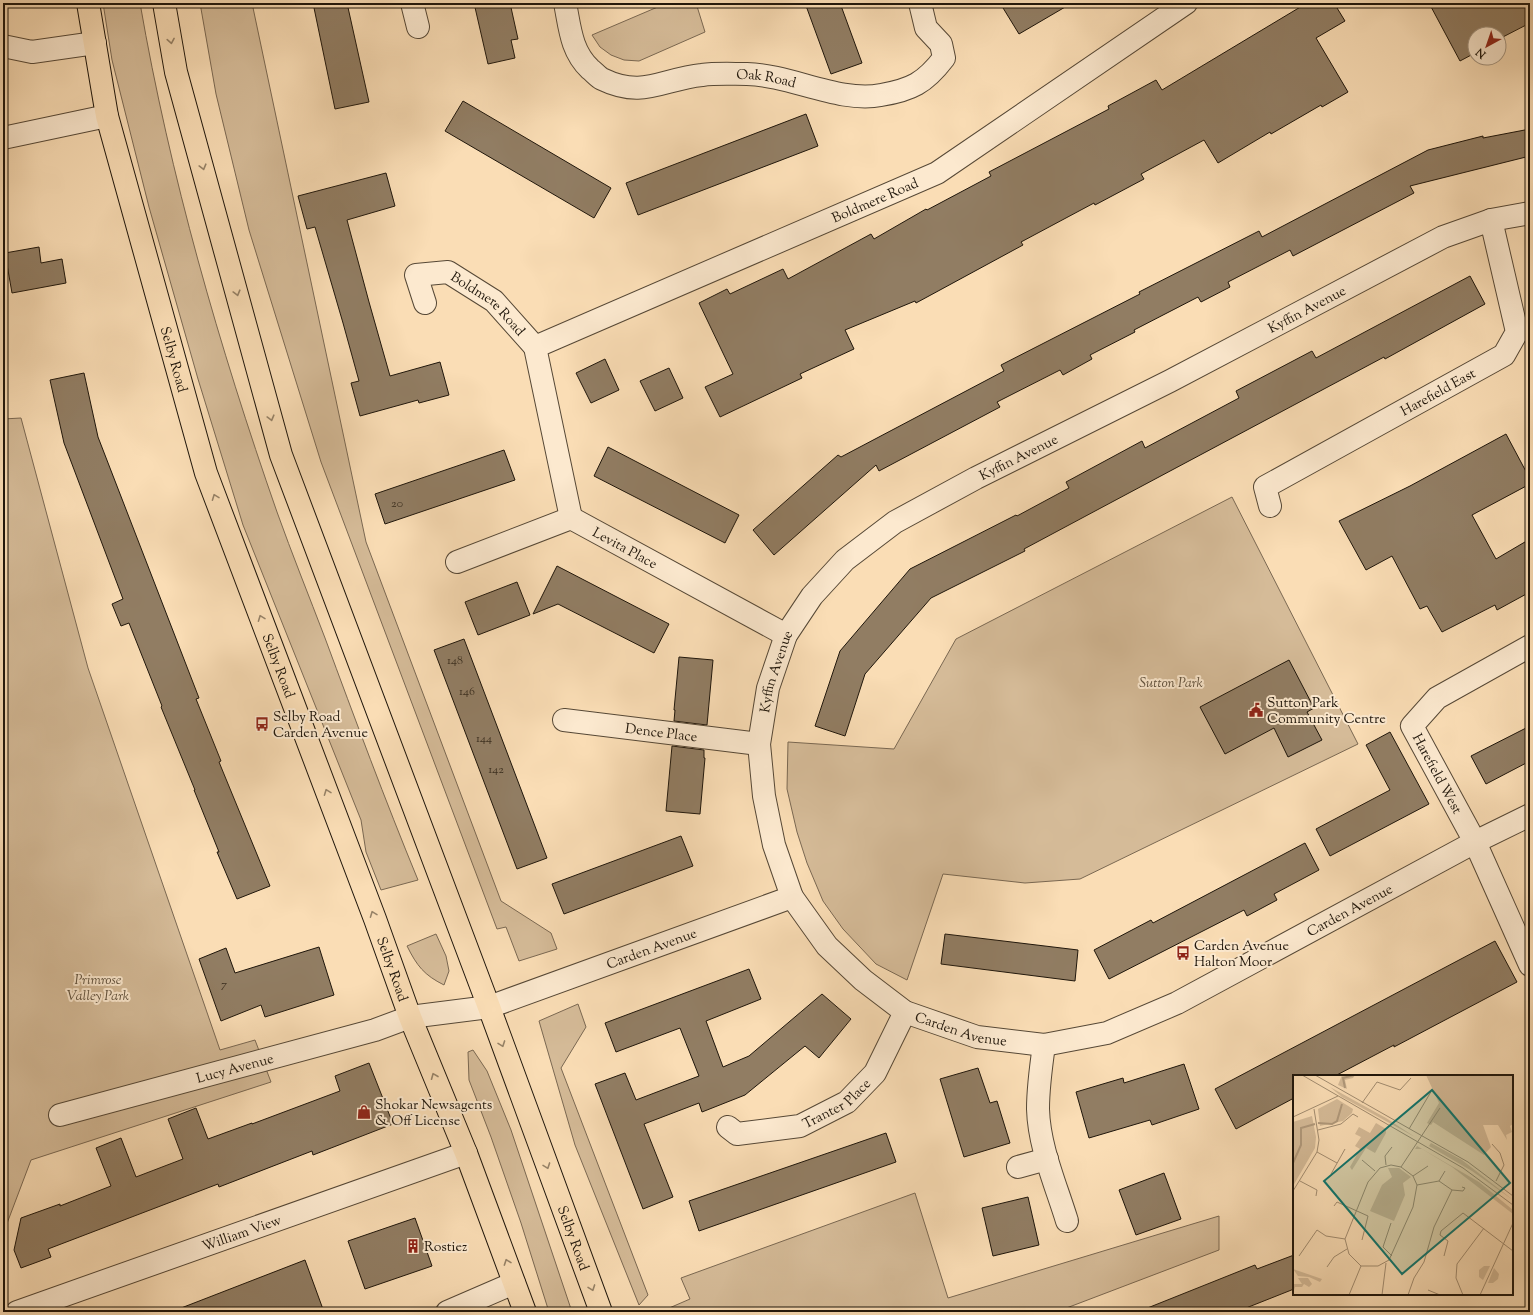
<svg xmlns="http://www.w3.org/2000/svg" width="1533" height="1315" font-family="'Sorts Mill Goudy',serif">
  <rect width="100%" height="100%" fill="#faddb5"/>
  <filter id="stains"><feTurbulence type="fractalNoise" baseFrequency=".005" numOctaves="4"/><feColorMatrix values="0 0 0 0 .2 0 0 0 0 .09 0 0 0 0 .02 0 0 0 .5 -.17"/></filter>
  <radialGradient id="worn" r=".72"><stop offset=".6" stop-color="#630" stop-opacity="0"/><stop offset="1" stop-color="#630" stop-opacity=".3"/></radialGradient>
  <!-- green -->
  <path fill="#d5bb98" stroke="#7a6852" d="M103,3H140C170,176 219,346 277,512C292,554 309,596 325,638C355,719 385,800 418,880L381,890L366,852L361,820L243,525L198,379L149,207L112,60Z
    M200,3H252L366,542L501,901L551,933L557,949L519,961L506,927L497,929L321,462L249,230L216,94Z
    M667,3H696L705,32L639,61L624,60L611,55L600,47L592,35Z
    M21,418L88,668L220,1050L255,1040L271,1082L31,1160L3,1234V419Z
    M1232,497L1358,744L1080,879L1025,883L943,874L907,980L876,964L843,929L823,901L807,863L797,832L787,789L788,742L894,749L956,639Z
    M436,934L446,956L449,971L444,985C424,975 417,966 407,946Z
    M578,1004L586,1027L561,1068L648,1295L639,1305L575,1145L539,1021Z
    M473,1050L487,1071L511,1130L572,1312H549L521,1223L491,1137L469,1080L468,1052Z
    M915,1193L948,1298L1219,1216V1250L1056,1312H660L690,1299L681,1278Z"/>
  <!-- building -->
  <path fill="#917d63" stroke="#1f160b" d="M313,3H347L369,102L335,109Z
    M474,3H510L518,39L511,40L515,58L488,64Z
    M805,3H840L862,63L831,74Z
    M1000,3H1072L1019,34Z
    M1307,3H1334L1345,21L1316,38L1348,92L1322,107L1321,105L1271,134L1270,132L1218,163L1204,140L1141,174L1144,179L1095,205L1094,203L1021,242L1023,245L916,303L915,301L845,330L854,349L800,374L802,378L720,417L705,387L733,374L699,303L727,289L730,294L783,269L788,279L871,234L874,239L926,209L927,210L991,176L989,172L1109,109L1108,106L1156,80L1162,90Z
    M1429,3H1530V23L1499,39V34H1475V53L1460,61Z
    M463,101L611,188L594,218L445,131Z
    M806,114L818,146L638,215L626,183Z
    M1530,129V156L1410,186L1414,193L1293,256L1290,250L1228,282L1230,287L1201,302L1198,297L1134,330L1135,332L1090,355L1092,359L1063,375L1060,370L997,402L1000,407L879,471L876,465L774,555L753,530L838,455L841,457L1004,371L1001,365L1140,294L1139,292L1259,231L1262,237L1428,150L1483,136V138Z
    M386,173L395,206L347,220L369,302L390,376L440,362L449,395L419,403L418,400L360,416L351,383L359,381L343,323L315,227L307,229L298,196Z
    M39,247L41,263L62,259L66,283L12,293L5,253Z
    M1470,276L1485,304L1385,359L1384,357L1097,510L1024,549L1025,551L931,598L865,674L845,736L815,726L840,651L910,569L1016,515L1017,516L1069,488L1066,482L1142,441L1145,448L1239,398L1236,391L1312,351L1316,358Z
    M605,359L619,390L591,403L576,373Z
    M669,368L683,398L655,411L640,381Z
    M84,373L98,437L199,698L196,699L221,761L219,762L270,886L237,899L217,852H219L194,790H195L161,707L162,706L129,623L121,626L112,604L123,599L64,443L50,380Z
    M1506,434L1530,479V484L1472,515L1496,559L1530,539V592L1497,610L1495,605L1442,632L1427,606L1420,609L1392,556L1366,570L1339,521L1410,486Z
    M608,447L739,515L725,543L594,476Z
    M504,450L515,480L385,524L375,494Z
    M557,566L669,624L654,653L558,604L533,614Z
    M517,582L530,615L478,635L465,602Z
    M464,639L547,858L517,869L434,650Z
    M679,657L713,660L707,725L674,721L675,710H674Z
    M1289,660L1314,708L1307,712L1322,740L1288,757L1274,728L1225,754L1200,707Z
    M1530,726V761L1486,784L1471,756Z
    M1390,732L1429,804L1330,856L1316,829L1390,790L1366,745Z
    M672,746L704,750V758H705L700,814L666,811Z
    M681,836L693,866L564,914L552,884Z
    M1305,843L1319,870L1274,894L1277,900L1247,916L1244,910L1109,979L1094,950L1151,920L1153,923Z
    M945,934L1078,950L1075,981L941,964Z
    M1495,941L1517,982L1394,1047V1045L1335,1076H1294V1098L1236,1129L1215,1089Z
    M319,947L334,995L265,1017L261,1005L221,1021L199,959L226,948L235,973Z
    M749,969L761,999L706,1021L723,1067L749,1056L822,994L851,1019L819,1058L805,1046L745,1095L702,1112L699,1103L644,1124L673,1197L643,1209L595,1084L625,1073L636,1100L699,1076L680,1028L616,1052L605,1023Z
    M369,1063L393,1124L313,1155L312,1151L219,1187L218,1184L48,1249L51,1257L21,1268L14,1250L21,1218L60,1204V1206L111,1186L96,1148L121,1138L136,1177L183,1159L168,1119L196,1108L208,1139L252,1123V1124L340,1091L335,1076Z
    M1184,1064L1199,1109L1152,1125L1150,1120L1089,1138L1076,1092L1123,1078L1124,1083Z
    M978,1068L990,1103L997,1101L1010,1143L964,1157L940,1079Z
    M886,1133L896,1162L699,1231L689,1201Z
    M1164,1173L1181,1219L1136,1235L1119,1190Z
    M1028,1197L1039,1245L993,1256L982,1208Z
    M415,1218L432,1266L365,1289L348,1241Z
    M1294,1255V1289L1236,1312H1140V1311L1255,1265L1257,1269Z
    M305,1260L324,1312H176V1310Z"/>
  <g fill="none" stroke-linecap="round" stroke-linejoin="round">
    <defs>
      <g id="minor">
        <path d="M412,3L418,27"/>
        <path id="s1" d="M565,3C570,28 571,51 590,69C594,72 598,77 602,79C643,99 662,79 702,75C716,73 732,74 747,74C791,75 839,103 881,95C911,90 925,83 944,58L941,44L926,28L920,3"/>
        <path d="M3,46L32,52L95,43"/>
        <path d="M3,138L107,116"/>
        <path id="s2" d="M425,303L416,275L448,272L494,301L535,347"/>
        <path id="s3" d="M1270,506L1265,487L1504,355L1517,332L1491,220"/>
        <path id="s4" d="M571,518L535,347L937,173L1186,3"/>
        <path id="s5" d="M457,562L571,518L786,635"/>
        <path id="s6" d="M1530,646L1437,698L1412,726L1475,842L1530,965"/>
        <path id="s7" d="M564,720L759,744"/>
        <path id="s8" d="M792,897L774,845L764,796L759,744L768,688L786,635L812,596L845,560L895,522L976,478L1170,381L1443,237L1491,220L1530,213"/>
        <path d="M1044,1045C1041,1066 1038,1087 1038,1109C1039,1147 1056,1185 1067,1221"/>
        <path id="s9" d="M60,1115L375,1030L410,1017L489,1007L792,897L827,946L863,980L905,1012L977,1037L1044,1045L1107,1033L1177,1003L1475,842L1530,815"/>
        <path id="s10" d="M728,1127L737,1134L800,1126L847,1102L875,1073L905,1012"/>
        <path d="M1018,1167L1047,1159"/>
        <path id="s11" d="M17,1312L466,1153"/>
        <path d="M447,1312L514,1283"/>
      </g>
      <g id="major">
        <path id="s12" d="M88,3L107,116L206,473L375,919L410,1017L466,1153L525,1312"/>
        <path id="s13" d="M164,3L176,72L281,455L489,1007L601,1312"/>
      </g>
    </defs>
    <!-- minor casing -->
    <use href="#minor" stroke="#564836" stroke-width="24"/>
    <!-- major casing -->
    <use href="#major" stroke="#1f160b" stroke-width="24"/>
    <!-- minor -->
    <use href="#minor" stroke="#fce9cf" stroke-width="22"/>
    <!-- major -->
    <use href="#major" stroke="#faddb5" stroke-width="22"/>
  </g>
  <!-- one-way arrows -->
  <defs><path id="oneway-chevron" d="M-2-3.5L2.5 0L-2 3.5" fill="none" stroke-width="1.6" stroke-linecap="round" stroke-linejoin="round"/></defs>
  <g stroke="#978368">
    <use href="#oneway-chevron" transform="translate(171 41) rotate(80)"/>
    <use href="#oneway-chevron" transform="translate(203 167) rotate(75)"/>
    <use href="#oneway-chevron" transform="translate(237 293) rotate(75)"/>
    <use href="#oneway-chevron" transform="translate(271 418) rotate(75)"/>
    <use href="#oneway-chevron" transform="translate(215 497) rotate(-111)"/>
    <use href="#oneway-chevron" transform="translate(261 618) rotate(-111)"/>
    <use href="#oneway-chevron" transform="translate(327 792) rotate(-111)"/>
    <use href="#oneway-chevron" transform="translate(373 914) rotate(-111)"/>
    <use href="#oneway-chevron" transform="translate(502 1044) rotate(70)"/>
    <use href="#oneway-chevron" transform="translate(434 1076) rotate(-112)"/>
    <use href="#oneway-chevron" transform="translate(547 1166) rotate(70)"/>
    <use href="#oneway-chevron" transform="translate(507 1262) rotate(-110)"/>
    <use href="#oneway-chevron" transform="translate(592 1288) rotate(70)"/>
  </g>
  <!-- icons -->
  <defs>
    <symbol id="civic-bare" viewBox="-9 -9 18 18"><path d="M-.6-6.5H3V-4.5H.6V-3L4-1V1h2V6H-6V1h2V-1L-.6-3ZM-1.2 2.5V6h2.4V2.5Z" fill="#8f2418" stroke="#fce9cf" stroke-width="2.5" paint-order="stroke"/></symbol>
    <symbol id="bus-bare" viewBox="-9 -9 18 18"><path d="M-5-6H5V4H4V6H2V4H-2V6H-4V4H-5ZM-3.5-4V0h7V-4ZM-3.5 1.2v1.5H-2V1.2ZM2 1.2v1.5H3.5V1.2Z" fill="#8f2418" stroke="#fce9cf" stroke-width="2.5" paint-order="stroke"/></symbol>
    <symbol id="shop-bare" viewBox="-9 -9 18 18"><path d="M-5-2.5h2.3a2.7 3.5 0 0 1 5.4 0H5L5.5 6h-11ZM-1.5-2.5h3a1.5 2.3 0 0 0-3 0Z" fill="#8f2418" stroke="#fce9cf" stroke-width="2.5" paint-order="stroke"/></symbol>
    <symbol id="building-bare" viewBox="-9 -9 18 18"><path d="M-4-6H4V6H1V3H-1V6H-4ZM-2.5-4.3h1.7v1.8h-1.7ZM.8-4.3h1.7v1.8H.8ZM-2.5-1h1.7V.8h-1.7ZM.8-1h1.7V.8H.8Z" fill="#8f2418" stroke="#fce9cf" stroke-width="2.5" paint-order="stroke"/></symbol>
  </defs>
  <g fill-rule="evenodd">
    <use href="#civic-bare" x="1246" y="700" width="20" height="20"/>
    <use href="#bus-bare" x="252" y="714" width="20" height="20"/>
    <use href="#bus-bare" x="1173" y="943" width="20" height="20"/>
    <use href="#shop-bare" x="354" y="1102" width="20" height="20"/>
    <use href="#building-bare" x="403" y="1236" width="20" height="20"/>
  </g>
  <g text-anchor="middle" stroke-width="4" stroke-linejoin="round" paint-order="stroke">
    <!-- number labels -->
    <g font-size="12" fill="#3c3021">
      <text x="397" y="507">20</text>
      <text x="455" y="664">148</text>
      <text x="467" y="695">146</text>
      <text x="484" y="742">144</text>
      <text x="496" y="773">142</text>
      <text x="224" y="988">7</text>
    </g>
    <!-- street labels -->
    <g font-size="14" fill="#1f160b" stroke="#fce9cf">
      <text dy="5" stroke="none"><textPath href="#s1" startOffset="255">Oak Road</textPath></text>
      <text dy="5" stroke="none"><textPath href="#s4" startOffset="545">Boldmere Road</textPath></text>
      <text dy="5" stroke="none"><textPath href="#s2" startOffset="113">Boldmere Road</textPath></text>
      <text dy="5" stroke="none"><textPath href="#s8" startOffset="892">Kyffin Avenue</textPath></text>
      <text dy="5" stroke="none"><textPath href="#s12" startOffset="367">Selby Road</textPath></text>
      <text dy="5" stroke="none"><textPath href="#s3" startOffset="217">Harefield East</textPath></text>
      <text dy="5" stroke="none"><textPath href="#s8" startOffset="568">Kyffin Avenue</textPath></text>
      <text dy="5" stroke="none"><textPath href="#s5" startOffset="184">Levita Place</textPath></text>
      <text dy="5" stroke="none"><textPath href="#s12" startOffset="691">Selby Road</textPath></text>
      <text dy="5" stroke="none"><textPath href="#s8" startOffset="232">Kyffin Avenue</textPath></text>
      <text dy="5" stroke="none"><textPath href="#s7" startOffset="98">Dence Place</textPath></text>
      <text dy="5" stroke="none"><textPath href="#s6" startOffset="198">Harefield West</textPath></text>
      <text dy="5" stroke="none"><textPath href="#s9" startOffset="1408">Carden Avenue</textPath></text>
      <text dy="5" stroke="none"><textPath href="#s9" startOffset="616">Carden Avenue</textPath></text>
      <text dy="5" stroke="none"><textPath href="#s12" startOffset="1015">Selby Road</textPath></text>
      <text dy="5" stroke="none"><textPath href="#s9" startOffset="987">Carden Avenue</textPath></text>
      <text dy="5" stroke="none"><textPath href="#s9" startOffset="181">Lucy Avenue</textPath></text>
      <text dy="5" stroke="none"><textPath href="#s10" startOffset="118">Tranter Place</textPath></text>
      <text dy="5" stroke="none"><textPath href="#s11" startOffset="238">William View</textPath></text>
      <text dy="5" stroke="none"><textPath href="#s13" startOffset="1303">Selby Road</textPath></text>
    </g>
    <!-- park labels -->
    <g font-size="14" font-style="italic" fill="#5f503c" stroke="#fce9cf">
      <text x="1171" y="687">Sutton Park</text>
      <text x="98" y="984">Primrose<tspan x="98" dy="16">Valley Park</tspan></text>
    </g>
    <!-- poi labels -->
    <g font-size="14" fill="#1f160b" stroke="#fce9cf" text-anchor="start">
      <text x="1267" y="707">Sutton Park<tspan x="1267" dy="16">Community Centre</tspan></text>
      <text x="273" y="721">Selby Road<tspan x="273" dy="16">Carden Avenue</tspan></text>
      <text x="1194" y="950">Carden Avenue<tspan x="1194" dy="16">Halton Moor</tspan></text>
      <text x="375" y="1109">Shokar Newsagents<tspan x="375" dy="16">&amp; Off License</tspan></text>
      <text x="424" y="1251">Rostiez</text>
    </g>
  </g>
  <!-- overview -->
  <g transform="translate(1293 1075)">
    <rect width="220" height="220" fill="#faddb5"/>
    <path d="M49,0H62L60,3L52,5L54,14L45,10ZM133,0H220V49L217,51L219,57L213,60L214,65L205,50H190L198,72L191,80L140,47L138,50L134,48L146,28ZM37,12L93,43L122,62L49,22ZM44,24L60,34L59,38L50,46L27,51L25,34ZM19,41L23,62L22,73L0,111V47ZM83,48L93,54V58L82,78L73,73L59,95L57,92L67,74L62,71L68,62L62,59L66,52L77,58ZM138,68L169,85L220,125L179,96L136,71ZM124,71L186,107L220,135V139L159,92L129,74H122ZM95,93H106L118,102L110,108L112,120L101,146L77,136L89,110L99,102ZM197,191L190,205L186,202V195L191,191ZM201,193L206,199L205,204L200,208H195ZM0,194L29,204L27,207L16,202L5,201ZM5,203H15L19,209L16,212L11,209L9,212H2L0,218V209H9Z" fill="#d5bb98"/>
    <path fill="none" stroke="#b0997b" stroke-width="2" d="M52,13L50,3L61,0M25,48L39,49L44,46L49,29M0,88L8,70V53L22,49"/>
    <path fill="none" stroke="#a28d71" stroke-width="1" d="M9,0L170,93L220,130M22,0L175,87L220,121M69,28L84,7L107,15L118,3M0,42L45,21M116,54L139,15M25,55L48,49L60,39L65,42M199,69L207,78L211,90L203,106M24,77L44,88M69,85L82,96M93,90L92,81L99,72M38,99L52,74M120,101L135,91M7,106L24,115L23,121M124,110L146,106L152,96M159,115L170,116L172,113L169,112M0,116L24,77L26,65L21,34M41,131L44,127L75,141L69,165M98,148L90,172L99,181M6,181L24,155L33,161L52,164M151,181L155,166L147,160L148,156L170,138L220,176M68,191H85L96,185L120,132L124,110L120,101L108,92M34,192L41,182L54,174M135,215L147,220M56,220L68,191L56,179L52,164L75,107L87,93L98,90L108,92L147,33M89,220L93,188M115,220L121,203L131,187L141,152L159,115L146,106M170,220L163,203L164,189L191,153M187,220L220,148"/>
    <path fill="#0f766e" fill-opacity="0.15" stroke="#0f766e" stroke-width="2" d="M139,15L217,108L109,199L31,106Z"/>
    <rect width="220" height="220" fill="none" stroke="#1f160b" stroke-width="2"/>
  </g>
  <!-- margin -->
  <rect width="1533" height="1315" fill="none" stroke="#faddb5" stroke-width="16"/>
  <rect x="4" y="4" width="1525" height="1307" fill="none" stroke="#1f160b" stroke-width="2"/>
  <rect x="8" y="8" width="1517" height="1299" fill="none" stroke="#1f160b"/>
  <!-- north arrow -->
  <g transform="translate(1487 46) rotate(220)"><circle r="19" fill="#fce9cf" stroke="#a49581"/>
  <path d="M0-3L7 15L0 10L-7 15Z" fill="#8f2418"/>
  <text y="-6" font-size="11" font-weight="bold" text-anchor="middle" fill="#1f160b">N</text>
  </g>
  <rect width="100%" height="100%" filter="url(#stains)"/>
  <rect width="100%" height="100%" fill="url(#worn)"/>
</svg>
